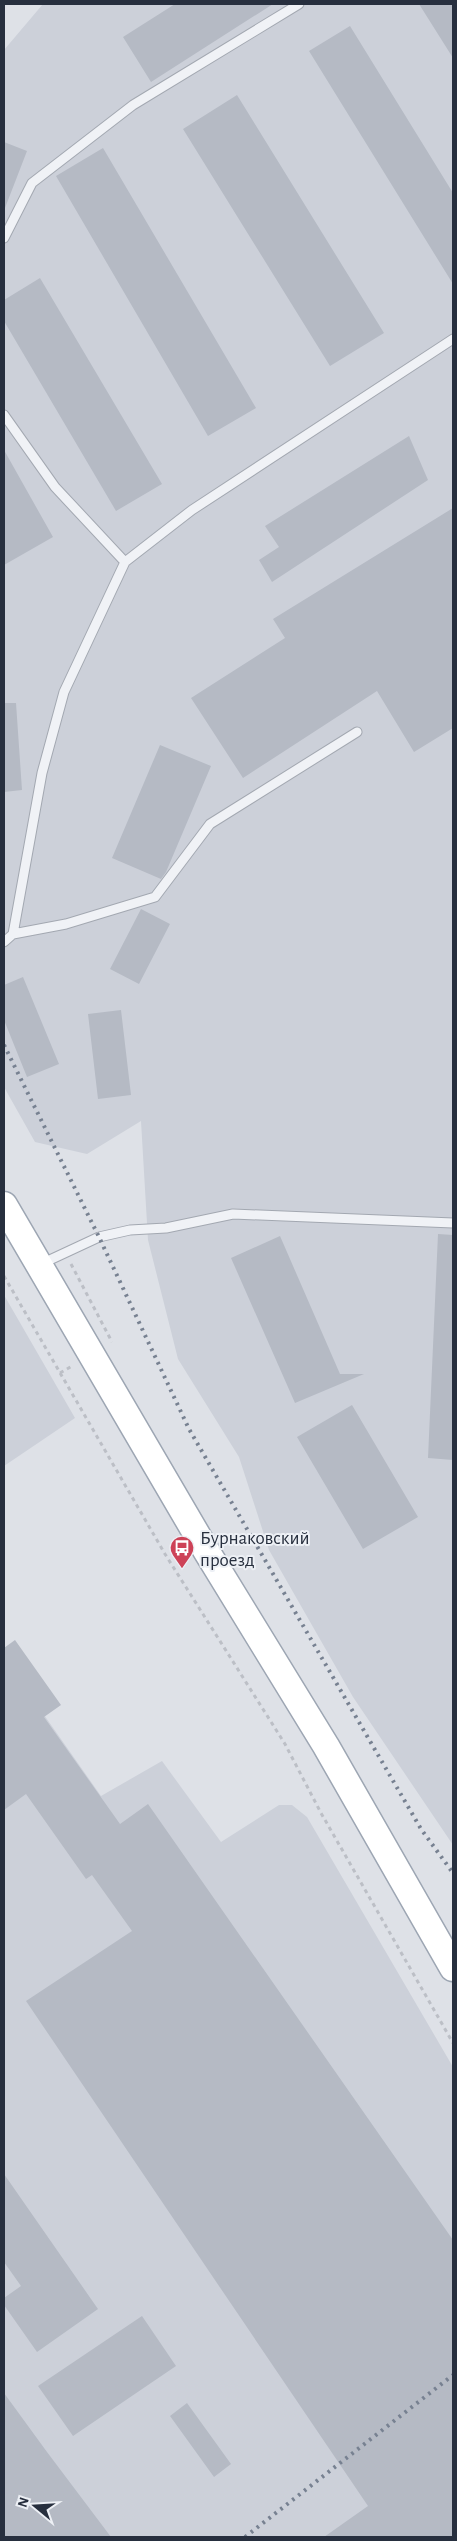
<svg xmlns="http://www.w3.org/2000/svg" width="457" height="2541" font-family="'Alegreya Sans',sans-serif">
  <rect width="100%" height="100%" fill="#dee1e7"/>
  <!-- built -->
  <path fill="#ccd0d9" d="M43,4H453V1845L353,1697L269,1550L239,1457L178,1359L148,1240L141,1121L87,1154L35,1142L4,1087V50Z
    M4,1295L75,1418L4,1466Z
    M4,1658L101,1796L162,1761L221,1842L279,1805H292L307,1817L453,2067V2537H4Z"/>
  <!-- building -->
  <path fill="#b5bac4" d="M175,4H273L151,82L123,37Z
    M419,4H453V58Z
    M350,26L453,193V284L309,51Z
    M237,95L384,333L330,366L183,129Z
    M4,142L27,151L5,208H4Z
    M103,148L256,408L208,436L56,176Z
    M40,278L162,484L116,511L4,321V300Z
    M409,436L428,480L272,582L259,560L279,547L265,526Z
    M4,450L53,537L4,565Z
    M453,508V728L414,752L377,691L243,778L191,698L285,638L273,619Z
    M4,703H16L22,790L4,792Z
    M160,745L211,766L166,872L161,879L112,858Z
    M141,909L170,924L139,984L110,969Z
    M23,977L59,1064L27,1077L4,1020V985Z
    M121,1010L131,1095L98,1099L88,1014Z
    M438,1234L453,1235V1460L428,1458Z
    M280,1236L340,1374H364L295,1403L231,1258Z
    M352,1405L418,1517L363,1549L297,1437Z
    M15,1640L61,1705L44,1717L120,1824L148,1804L453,2240V2537H324L368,2506L26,2001L132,1931L92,1875L86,1879L26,1794L4,1810V1648Z
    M4,2174L98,2309L37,2352L4,2305V2298L21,2286L4,2262Z
    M142,2316L176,2366L73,2436L38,2386Z
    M4,2393L47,2452L111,2537H4Z
    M187,2403L231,2464L214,2477L170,2416Z"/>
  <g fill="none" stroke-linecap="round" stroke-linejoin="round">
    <defs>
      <path id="lane" d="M4,238L32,183L133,105L299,4
        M4,415L55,487L125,562
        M13,934L66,924L155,897L210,824L357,732
        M4,942L13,934L42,773L64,692L125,562L192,510L453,339
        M41,1264L99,1237L130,1230L166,1228L233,1214L453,1223"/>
      <path id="primary" d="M4,1205L207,1552L326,1746L453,1968"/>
    </defs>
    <!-- lane casing -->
    <use href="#lane" stroke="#a3a8b1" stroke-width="11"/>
    <!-- primary casing -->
    <use href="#primary" stroke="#9da6b3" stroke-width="29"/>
    <!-- path -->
    <path stroke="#bcbfc6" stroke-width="3" stroke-dasharray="4 4" stroke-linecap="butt" d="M71,1264L112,1342
      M4,1276L165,1554L285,1744L321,1813L453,2043
      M60,1373L72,1366"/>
    <!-- lane -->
    <use href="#lane" stroke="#f0f2f6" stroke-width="9"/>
    <!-- primary -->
    <use href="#primary" stroke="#fff" stroke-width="26"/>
    <!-- rail -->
    <path stroke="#778191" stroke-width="4" stroke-dasharray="2.5 5" stroke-linecap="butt" d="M4,1045L99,1237L189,1429L421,1829L453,1873
      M245,2537L453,2375"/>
  </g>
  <!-- icons -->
  <defs>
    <symbol id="bus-pin" viewBox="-11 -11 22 30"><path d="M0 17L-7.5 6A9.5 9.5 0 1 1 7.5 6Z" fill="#cd4257" stroke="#edf0f5"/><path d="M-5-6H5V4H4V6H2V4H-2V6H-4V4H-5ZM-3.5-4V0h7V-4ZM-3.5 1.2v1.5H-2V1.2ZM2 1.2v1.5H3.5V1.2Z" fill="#fff"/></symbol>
  </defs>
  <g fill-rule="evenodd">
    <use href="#bus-pin" x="168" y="1534" width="28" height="38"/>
  </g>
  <g text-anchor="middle" stroke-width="4" stroke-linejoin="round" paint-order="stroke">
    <!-- poi labels -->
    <g font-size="19" fill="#272f3e" stroke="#edf0f5" text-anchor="start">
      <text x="200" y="1544">Бурнаковский<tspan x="200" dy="22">проезд</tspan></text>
    </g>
  </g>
  <!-- border -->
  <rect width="457" height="2541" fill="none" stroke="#272f3e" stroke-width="10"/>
  <!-- north arrow -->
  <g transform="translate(35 2506) rotate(288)" stroke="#edf0f5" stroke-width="4" paint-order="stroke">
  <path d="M0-4L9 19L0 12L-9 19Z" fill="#272f3e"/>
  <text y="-8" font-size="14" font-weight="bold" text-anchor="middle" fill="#272f3e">N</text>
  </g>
</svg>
